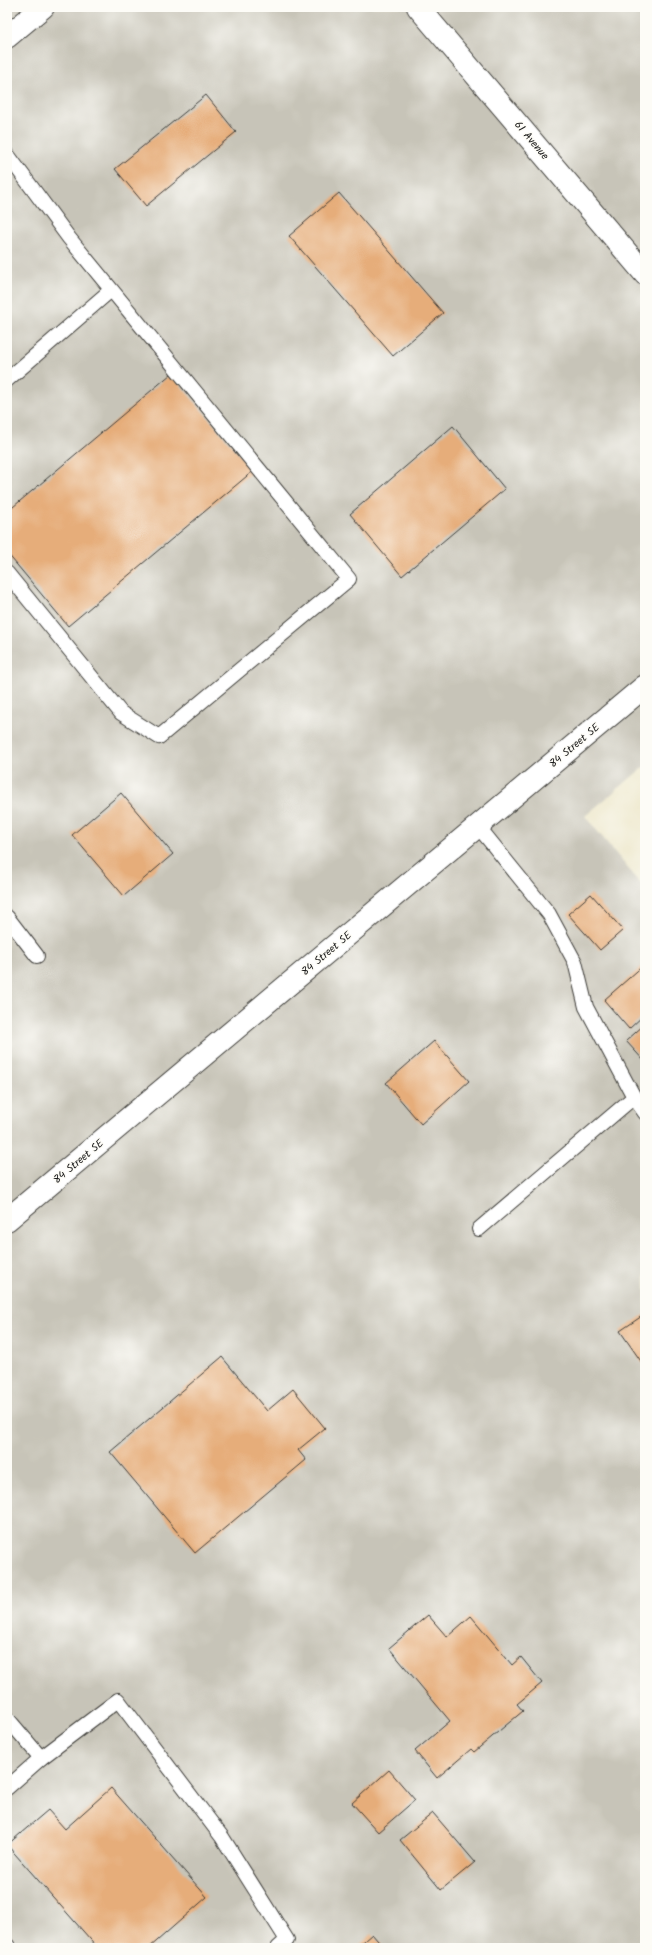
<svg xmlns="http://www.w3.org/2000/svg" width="652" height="1955" font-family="Kalam,sans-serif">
<rect width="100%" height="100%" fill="#fdfcf7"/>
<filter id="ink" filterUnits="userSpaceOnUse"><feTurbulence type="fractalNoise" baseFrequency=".025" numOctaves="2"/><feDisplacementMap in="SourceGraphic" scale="8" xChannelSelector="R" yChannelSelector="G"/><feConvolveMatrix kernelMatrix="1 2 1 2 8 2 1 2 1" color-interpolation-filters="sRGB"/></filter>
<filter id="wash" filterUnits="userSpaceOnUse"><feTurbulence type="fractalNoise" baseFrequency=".012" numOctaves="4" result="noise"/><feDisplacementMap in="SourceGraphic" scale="16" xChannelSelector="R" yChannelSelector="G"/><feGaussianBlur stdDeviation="0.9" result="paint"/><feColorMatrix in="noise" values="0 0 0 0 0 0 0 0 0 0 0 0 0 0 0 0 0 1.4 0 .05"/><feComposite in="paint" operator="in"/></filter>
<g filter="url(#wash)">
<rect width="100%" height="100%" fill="#ede7ca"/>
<path fill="#c7c4b8" d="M 7,7 L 645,7 L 645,766 L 585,816 L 645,889 L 645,1939 L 635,1948 L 7,1948 Z"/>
<g id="blocks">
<g fill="#e6ad7a">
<path d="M 206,95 L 236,132 L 146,206 L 115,169 Z"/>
<path d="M 339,193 L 443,313 L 393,356 L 289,236 Z"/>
<path d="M 171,374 L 253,471 L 68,626 L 7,553 L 7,512 Z"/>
<path d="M 453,426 L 505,489 L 402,576 L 350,514 Z"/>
<path d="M 121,793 L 173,854 L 124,896 L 72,835 Z"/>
<path d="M 591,894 L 623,930 L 600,950 L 568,914 Z"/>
<path d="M 645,964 L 645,1014 L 629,1029 L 604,1000 Z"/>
<path d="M 645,1024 L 645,1062 L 626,1041 Z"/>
<path d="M 434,1041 L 469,1081 L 421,1124 L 386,1083 Z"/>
<path d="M 645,1314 L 645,1367 L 620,1331 Z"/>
<path d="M 222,1357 L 267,1411 L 293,1389 L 325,1428 L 298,1450 L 306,1460 L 195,1553 L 110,1452 Z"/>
<path d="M 428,1615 L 447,1637 L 471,1616 L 512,1665 L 521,1657 L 542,1683 L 517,1704 L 523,1711 L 474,1752 L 471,1749 L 437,1778 L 415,1751 L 450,1721 L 389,1648 Z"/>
<path d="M 389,1770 L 415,1800 L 378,1832 L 352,1803 Z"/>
<path d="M 111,1788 L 207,1897 L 149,1948 L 98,1948 L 7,1845 L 48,1810 L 65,1829 Z"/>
<path d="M 433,1813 L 475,1862 L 441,1890 L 400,1840 Z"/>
<path d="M 372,1934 L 384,1948 L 356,1948 Z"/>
</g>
</g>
</g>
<g filter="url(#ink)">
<use href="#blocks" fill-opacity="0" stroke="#3b3a36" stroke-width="1"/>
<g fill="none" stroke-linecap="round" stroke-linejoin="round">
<defs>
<g id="service">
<path d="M 7,154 L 69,238 L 349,579 L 159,737 L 121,713 L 7,573"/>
<path d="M 7,380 L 111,290"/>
<path d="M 477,825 L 549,914 L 575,962 L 586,1007 L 634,1097 L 645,1113"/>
<path d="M 7,917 L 37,956"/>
<path d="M 479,1229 L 634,1097"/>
<path d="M 7,1718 L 41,1758"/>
<path d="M 7,1788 L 41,1758 L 118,1700 L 222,1837 L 287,1940 L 278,1948"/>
<path d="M 7,1945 L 9,1948"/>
</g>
<path id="minor" d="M 7,37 L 43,7"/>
<g id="tertiary">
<path d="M 418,7 L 645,274"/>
<path d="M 7,1220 L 645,686"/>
</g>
</defs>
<use href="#service" stroke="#3b3a36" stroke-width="16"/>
<use href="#minor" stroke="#3b3a36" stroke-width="24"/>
<use href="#tertiary" stroke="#3b3a36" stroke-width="24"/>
<use href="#service" stroke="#fff" stroke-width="14"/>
<use href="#minor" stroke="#fff" stroke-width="22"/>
<use href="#tertiary" stroke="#fff" stroke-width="22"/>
</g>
</g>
<g text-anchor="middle" stroke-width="3" stroke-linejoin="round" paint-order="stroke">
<g font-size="11" fill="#1c1c1c" stroke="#fdfcf7">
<text transform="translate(532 140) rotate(50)" y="4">61 Avenue</text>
<text transform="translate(574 745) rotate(-40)" y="4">84 Street SE</text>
<text transform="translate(326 953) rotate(-40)" y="4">84 Street SE</text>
<text transform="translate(78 1161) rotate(-40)" y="4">84 Street SE</text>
</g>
</g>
<rect width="652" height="1955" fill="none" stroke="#fdfcf7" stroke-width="24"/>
</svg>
